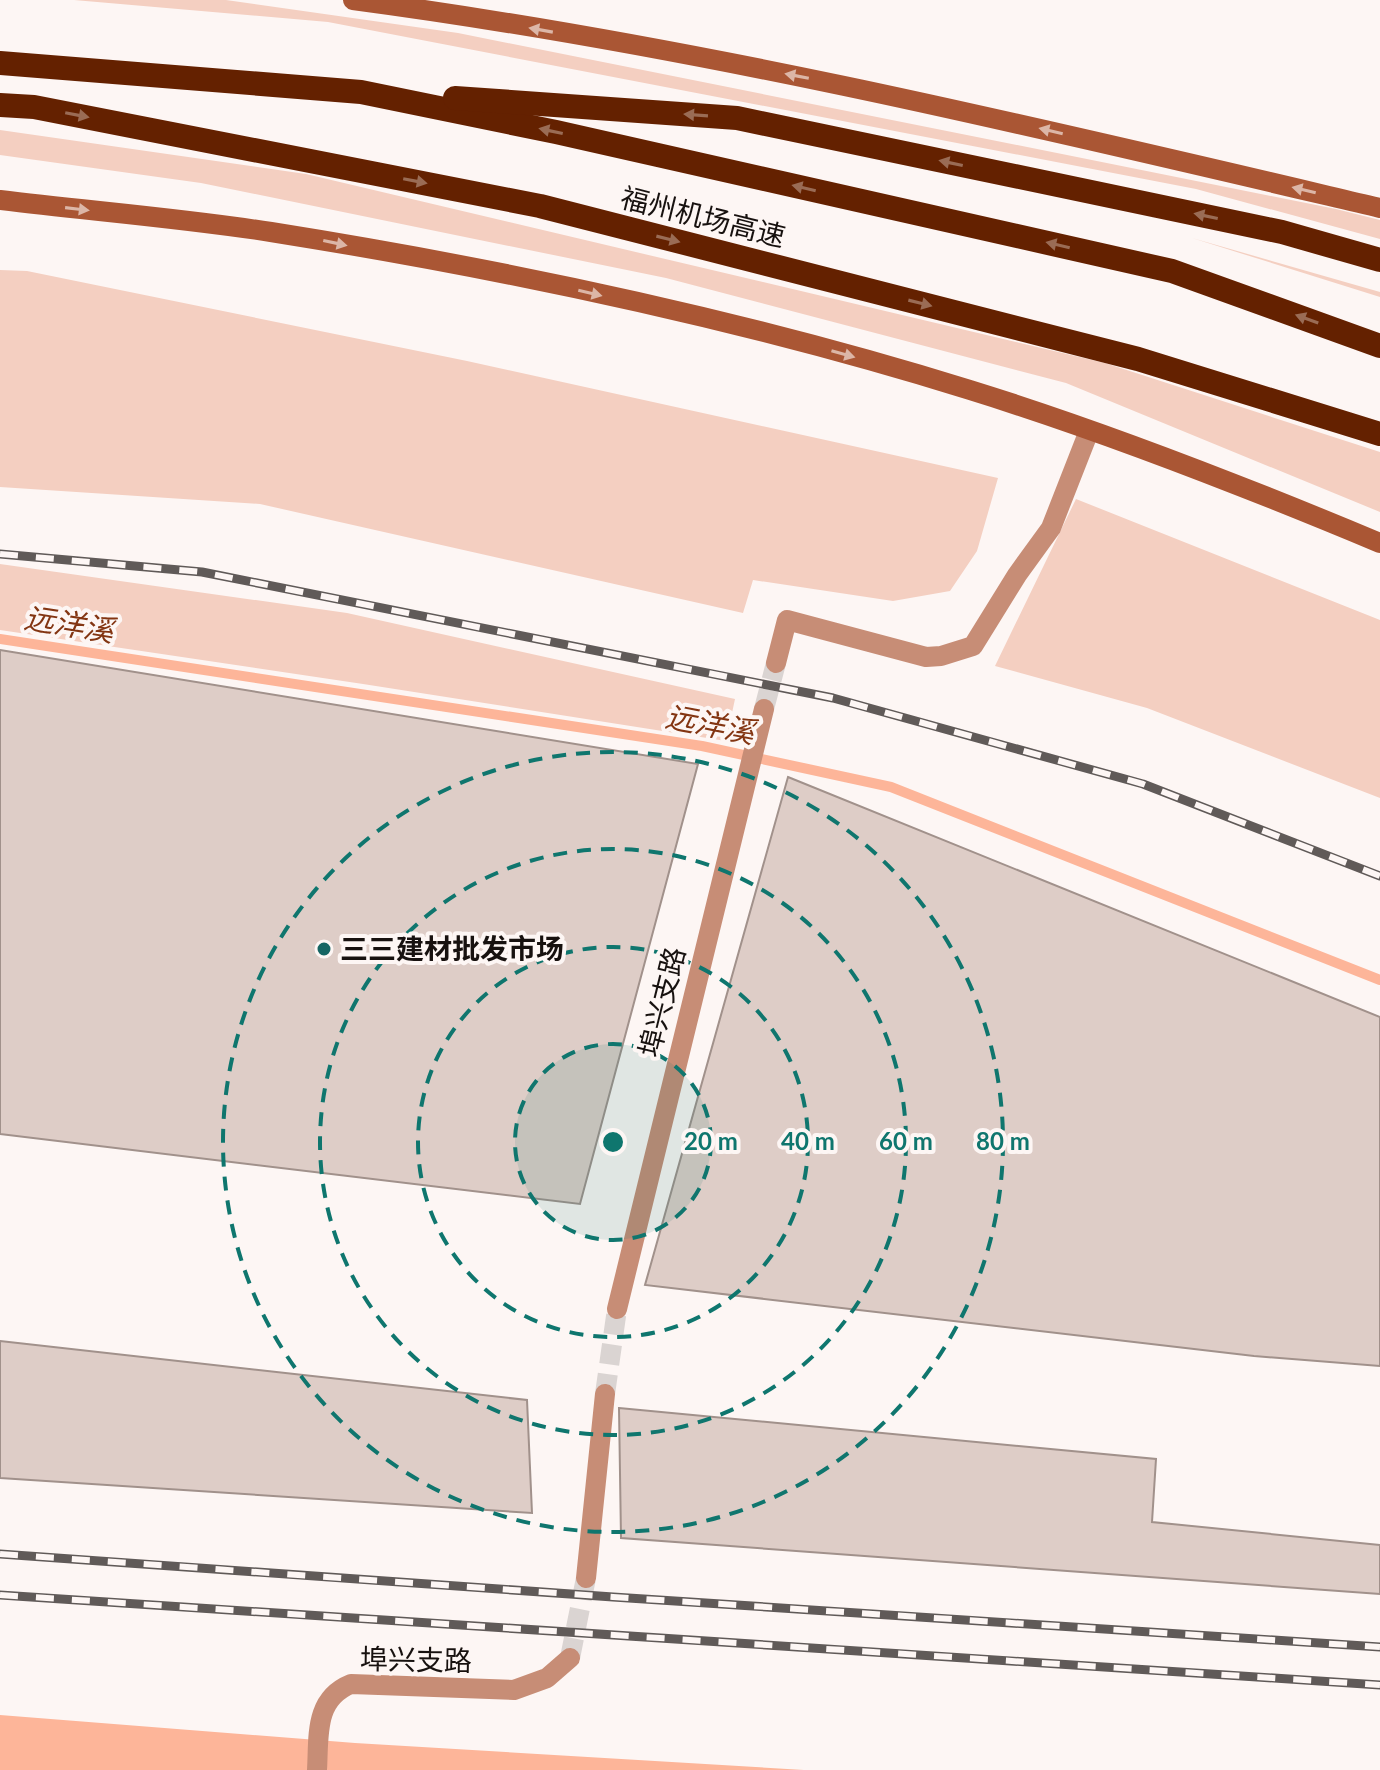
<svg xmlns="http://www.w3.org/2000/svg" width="1380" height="1770" font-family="Lato,'Noto Sans SC',sans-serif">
<rect width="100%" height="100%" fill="#fdf6f4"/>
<g fill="#f4cfc1">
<path d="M 74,0 L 226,0 L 458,33 L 1336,209 L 1380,220 L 1380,239 L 1196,189 L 328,22 Z"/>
<path d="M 0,130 L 306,174 L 1105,363 L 1380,452 L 1380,512 L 1066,383 L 666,278 L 201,183 L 0,155 Z"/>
<path d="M 1192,238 L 1380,292 L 1380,297 Z"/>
<path d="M 0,270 L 27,271 L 467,361 L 998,478 L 977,551 L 950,591 L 893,601 L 753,580 L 743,613 L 260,504 L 0,487 Z"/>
<path d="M 1076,499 L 1380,620 L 1380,798 L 1147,708 L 995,666 Z"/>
<path d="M 0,564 L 347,613 L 735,699 L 726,741 L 363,684 L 0,630 Z"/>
</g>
<path fill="#fdb599" d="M 0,1715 L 355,1743 L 804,1770 L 0,1770 Z"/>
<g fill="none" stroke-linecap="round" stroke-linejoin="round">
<path stroke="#fdb599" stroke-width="10" d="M 0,639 L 702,746 L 891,787 L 1380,980"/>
</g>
<g fill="#decdc7" stroke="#a1918b" stroke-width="2">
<path d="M 0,650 L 698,764 L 580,1204 L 0,1134 Z"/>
<path d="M 788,777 L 1380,1017 L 1380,1366 L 1254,1356 L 645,1285 Z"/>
<path d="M 0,1341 L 527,1400 L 532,1513 L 0,1478 Z"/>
<path d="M 619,1408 L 1156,1459 L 1152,1522 L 1380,1545 L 1380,1594 L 621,1538 Z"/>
</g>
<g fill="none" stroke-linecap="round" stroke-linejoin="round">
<g stroke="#dad4d2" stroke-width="20" stroke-dasharray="20 10" stroke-linecap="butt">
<path d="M 764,709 L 776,663"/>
<path d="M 605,1394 L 617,1309"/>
<path d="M 570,1658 L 586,1578"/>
</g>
<g stroke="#c78d76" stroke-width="20">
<path d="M 776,663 L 787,620 L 926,657 L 941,656 L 973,646 L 1017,575 L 1051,528 L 1089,431"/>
<path d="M 617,1309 L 764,709"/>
<path d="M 586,1578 L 605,1394"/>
<path d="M 317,1770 C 319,1736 314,1699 351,1684 L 514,1690 L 547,1678 L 570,1658"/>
</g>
<g stroke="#aa5634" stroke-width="20">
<path d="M 353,0 C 700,46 1040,128 1380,208"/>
<path d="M 0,200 C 90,211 181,218 271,232 C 503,269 745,320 970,390 C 1109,433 1246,487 1380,543"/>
</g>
<g stroke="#642100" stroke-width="24">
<path d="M 0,63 L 361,92 L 556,132 L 1172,271 L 1380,346"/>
<path d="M 455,98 L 737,118 L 1282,232 L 1380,260"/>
<path d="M 0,105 L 34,107 L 540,206 L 1138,359 L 1380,434"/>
</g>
<defs>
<g id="rail">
<path d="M 0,554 L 202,572 L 833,698 L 1143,784 L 1380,876"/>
<path d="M 0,1554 L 613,1597 L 1380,1647"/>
<path d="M 0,1595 L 1380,1685"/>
</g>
</defs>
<use href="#rail" stroke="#605a58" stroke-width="9"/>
<use href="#rail" stroke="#fdf6f4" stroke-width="6" stroke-dasharray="18" stroke-linecap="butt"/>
</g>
<defs><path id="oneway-solid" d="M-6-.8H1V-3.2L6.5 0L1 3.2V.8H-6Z" transform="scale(2)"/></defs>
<g fill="#dcb6a7">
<use href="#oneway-solid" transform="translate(541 30) rotate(-170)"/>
<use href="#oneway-solid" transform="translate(797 76) rotate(-169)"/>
<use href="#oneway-solid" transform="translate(1051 131) rotate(-167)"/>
<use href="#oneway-solid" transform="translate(1304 190) rotate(-167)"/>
<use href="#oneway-solid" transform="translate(77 209) rotate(7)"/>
<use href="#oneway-solid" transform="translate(335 243) rotate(12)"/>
<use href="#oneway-solid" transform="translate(590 293) rotate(13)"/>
<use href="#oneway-solid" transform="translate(843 354) rotate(16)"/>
</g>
<g fill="#9a6c55">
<use href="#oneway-solid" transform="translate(77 115) rotate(11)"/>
<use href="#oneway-solid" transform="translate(696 115) rotate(-176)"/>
<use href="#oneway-solid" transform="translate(551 131) rotate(-168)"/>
<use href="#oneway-solid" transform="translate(951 163) rotate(-168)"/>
<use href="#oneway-solid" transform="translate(415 181) rotate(11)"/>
<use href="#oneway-solid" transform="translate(804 188) rotate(-167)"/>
<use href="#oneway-solid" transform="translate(1206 216) rotate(-168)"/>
<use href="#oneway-solid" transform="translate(668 239) rotate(14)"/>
<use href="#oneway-solid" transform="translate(1058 245) rotate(-167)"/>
<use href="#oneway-solid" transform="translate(920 303) rotate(14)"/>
<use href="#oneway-solid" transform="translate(1307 319) rotate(-160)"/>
</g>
<circle cx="613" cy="1142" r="98" fill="#0f766e" fill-opacity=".12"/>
<g fill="none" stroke="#0f766e" stroke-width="4" stroke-dasharray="14 10">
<circle cx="613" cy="1142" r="98"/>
<circle cx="613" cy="1142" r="195"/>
<circle cx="613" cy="1142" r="293"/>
<circle cx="613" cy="1142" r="390"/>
</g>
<circle fill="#166563" stroke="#fdf6f4" stroke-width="3" cx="324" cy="949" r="8"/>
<g text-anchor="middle" stroke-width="8" stroke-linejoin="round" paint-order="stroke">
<g font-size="28" fill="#17110f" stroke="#fdf6f4">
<text transform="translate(703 217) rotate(14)" y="10">福州机场高速</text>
<text transform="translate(662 1002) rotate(-76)" y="10">埠兴支路</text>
<text transform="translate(416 1660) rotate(1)" y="10">埠兴支路</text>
</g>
<g font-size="28" font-weight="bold" fill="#17110f" stroke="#fdf6f4" text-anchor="start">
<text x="340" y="959">三三建材批发市场</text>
</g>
<g font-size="30" font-style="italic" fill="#833512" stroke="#fdf6f4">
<text transform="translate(69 625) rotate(9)" y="10">远洋溪</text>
<text transform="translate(710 725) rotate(11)" y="10">远洋溪</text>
</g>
</g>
<circle cx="613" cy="1142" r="12" fill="#0f766e" stroke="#fdf6f4" stroke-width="4"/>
<g font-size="24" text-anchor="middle" font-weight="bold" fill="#0f766e" stroke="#fdf6f4" stroke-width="8" stroke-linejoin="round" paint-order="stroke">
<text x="711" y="1150">20 m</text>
<text x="808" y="1150">40 m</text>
<text x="906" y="1150">60 m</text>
<text x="1003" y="1150">80 m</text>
</g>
</svg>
